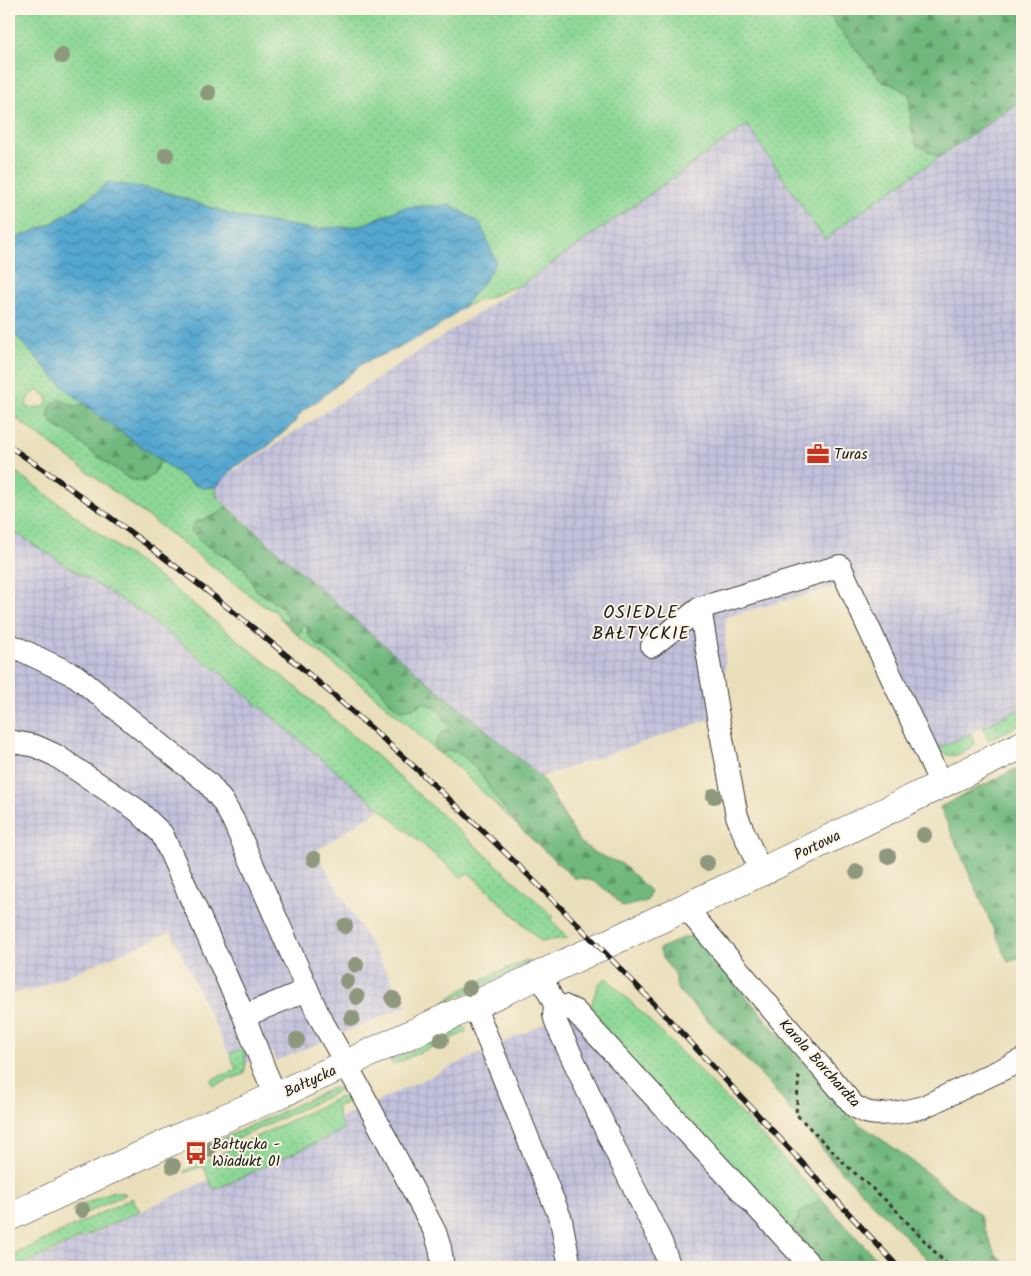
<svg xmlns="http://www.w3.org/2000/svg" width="1031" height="1276" font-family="Kalam,sans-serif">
<defs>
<pattern id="industrial-grid" width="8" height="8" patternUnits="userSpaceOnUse" patternTransform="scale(1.25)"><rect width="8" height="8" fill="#c2c1dc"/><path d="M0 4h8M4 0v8" fill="none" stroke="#a6a5bc"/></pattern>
<pattern id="grass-dots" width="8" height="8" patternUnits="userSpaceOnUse" patternTransform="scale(1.25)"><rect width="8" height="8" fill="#8bd794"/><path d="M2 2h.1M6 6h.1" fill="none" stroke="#77b87f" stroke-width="1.8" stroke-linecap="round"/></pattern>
<pattern id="forest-firs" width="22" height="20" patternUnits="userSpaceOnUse" patternTransform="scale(1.25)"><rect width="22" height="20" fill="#70b87e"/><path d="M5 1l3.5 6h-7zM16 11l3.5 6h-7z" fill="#5b9566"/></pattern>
<pattern id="water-waves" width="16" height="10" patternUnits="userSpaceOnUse" patternTransform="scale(1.25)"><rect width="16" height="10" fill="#55a7d0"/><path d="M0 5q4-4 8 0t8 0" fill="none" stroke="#4687a8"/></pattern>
</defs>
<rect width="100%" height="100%" fill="#fcf5e5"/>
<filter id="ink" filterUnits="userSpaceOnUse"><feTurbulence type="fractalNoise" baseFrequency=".02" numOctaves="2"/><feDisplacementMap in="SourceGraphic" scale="10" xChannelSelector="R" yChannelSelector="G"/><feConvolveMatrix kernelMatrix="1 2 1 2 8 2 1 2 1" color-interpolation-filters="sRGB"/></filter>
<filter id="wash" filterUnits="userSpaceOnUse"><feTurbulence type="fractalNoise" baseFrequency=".0096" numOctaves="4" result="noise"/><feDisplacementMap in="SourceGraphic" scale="20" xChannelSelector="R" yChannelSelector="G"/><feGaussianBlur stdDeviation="1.12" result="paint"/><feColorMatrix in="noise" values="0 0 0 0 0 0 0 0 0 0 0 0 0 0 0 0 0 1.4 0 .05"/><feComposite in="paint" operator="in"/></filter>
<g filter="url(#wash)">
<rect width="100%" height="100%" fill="#eadfbb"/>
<g fill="url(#industrial-grid)">
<path d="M 1022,100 L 1022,708 L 918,758 L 842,585 L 725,617 L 725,705 L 710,719 L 541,777 L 378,640 L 217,497 L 216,487 L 225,477 L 523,284 L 747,125 L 825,240 L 853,217 Z"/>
<path d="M 9,529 L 142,613 L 219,673 L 381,808 L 315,851 L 407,1006 L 276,1061 L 272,1052 L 235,1067 L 171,932 L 28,992 L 26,989 L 9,996 Z"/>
<path d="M 578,1008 L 801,1267 L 21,1267 Z"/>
</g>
<g fill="url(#grass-dots)" stroke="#547a58" fill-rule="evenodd">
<path d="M 9,9 L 824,9 L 857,51 L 883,82 L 894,85 L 910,95 L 911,127 L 916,144 L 939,157 L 853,217 L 825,240 L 747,125 L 523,284 L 463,307 L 484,281 L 496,262 L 405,207 L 359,226 L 312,229 L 238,217 L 162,191 L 108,182 L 96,193 L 53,223 L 9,241 Z"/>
<path d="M 9,328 L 60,384 L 85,404 L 74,406 L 53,424 L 72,436 L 84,446 L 129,479 L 145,481 L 154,473 L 161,461 L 193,484 L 203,488 L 216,487 L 217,497 L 226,506 L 218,514 L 196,522 L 203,543 L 245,569 L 256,590 L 279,605 L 291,620 L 283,621 L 275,611 L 262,605 L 167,531 L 9,413 ZM 38,390 L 48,398 L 47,403 L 44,407 L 26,408 L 27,403 L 27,398 Z"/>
<path d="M 9,467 L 172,587 L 297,688 L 372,752 L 554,917 L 550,919 L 568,938 L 541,941 L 472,876 L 468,873 L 461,877 L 219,672 L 142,613 L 9,529 Z"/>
<path d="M 306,624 L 316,643 L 338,658 L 354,672 L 363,676 L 382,690 L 388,701 L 412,708 L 424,703 L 437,708 L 451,727 L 441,734 L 435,744 L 436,750 L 441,753 L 452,750 L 463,756 L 479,771 L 495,796 L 521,829 L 453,763 L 435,750 L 415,732 L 374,695 L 296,634 L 301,632 L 302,625 Z"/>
<path d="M 1022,708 L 1022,724 L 988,740 L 983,727 Z"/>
<path d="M 971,733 L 975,744 C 963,752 950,763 939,748 Z"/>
<path d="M 527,960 L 530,963 L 442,1004 C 464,984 500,972 527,960 Z"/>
<path d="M 606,978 C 680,1049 751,1124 821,1199 L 801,1212 L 792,1230 L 588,1021 L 593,999 L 599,984 Z"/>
<path d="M 462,1027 L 464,1027 L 466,1029 L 466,1031 L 464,1033 L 394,1064 L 391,1063 L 390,1060 Z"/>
<path d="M 243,1048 L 246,1063 L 244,1074 L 213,1086 L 211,1080 L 236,1069 L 230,1053 Z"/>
<path d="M 333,1088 L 343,1089 L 208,1153 L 205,1147 Z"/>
<path d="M 340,1097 L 347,1098 L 350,1101 L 336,1107 L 343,1130 L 214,1190 L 203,1166 L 185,1173 L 184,1171 Z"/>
<path d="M 110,1192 L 118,1192 L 126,1194 L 76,1218 L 72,1210 Z"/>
<path d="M 132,1198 L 140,1211 L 18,1267 L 9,1267 L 9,1257 Z"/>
</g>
<g fill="url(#forest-firs)" stroke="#466a4d">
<path d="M 824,9 L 1022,9 L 1022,100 L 939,157 L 916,144 L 911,127 L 910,95 L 894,85 L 883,82 L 857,51 Z"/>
<path d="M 60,399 L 74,406 L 85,404 L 161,461 L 154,473 L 145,481 L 129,479 L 84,446 L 72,436 L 53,424 L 48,415 L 52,405 Z"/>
<path d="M 226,506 L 378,640 L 541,777 L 579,841 L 595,853 L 622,864 L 650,891 L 647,901 L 623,907 C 607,892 598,877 574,878 L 521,829 L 495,796 L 479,771 L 463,756 L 452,750 L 441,753 L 436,750 L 435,744 L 441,734 L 451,727 L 437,708 L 424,703 L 412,708 L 400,710 L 388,701 L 382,690 L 363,676 L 354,672 L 338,658 L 316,643 L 308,634 L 306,624 L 302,625 L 301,632 L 296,634 L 283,621 L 290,619 L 279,605 L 256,590 L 245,569 L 203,543 L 191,530 L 196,522 L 218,514 Z"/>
<path d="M 1022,766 L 1022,956 L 1008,962 L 940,807 Z"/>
<path d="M 690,936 L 701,942 L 788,1046 L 858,1123 L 904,1155 L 979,1214 L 994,1252 L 1009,1267 L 935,1267 L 836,1166 L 769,1083 L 677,989 L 674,972 L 665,962 L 659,949 L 682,938 Z"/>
<path d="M 821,1199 L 884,1267 L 826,1267 L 792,1230 L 801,1212 Z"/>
</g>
<path fill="url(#water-waves)" stroke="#386276" d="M 108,182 L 162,191 L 238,217 L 312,229 L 359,226 L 405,207 L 451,205 L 480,223 L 496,262 L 484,281 L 463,307 L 451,317 L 433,330 L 396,349 L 363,363 L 320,399 L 303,410 L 294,423 L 267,447 L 236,466 L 216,487 L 203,488 L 193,484 L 106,421 L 60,384 L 9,328 L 9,241 L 53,223 L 96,193 Z"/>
</g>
<g filter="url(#ink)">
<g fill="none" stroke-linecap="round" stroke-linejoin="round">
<defs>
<g id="minor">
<path d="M 700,608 L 719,723 L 737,816 L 741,826 L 761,872"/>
<path d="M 652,646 L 700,608 L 840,566 L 941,784"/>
<path d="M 9,652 L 15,647 L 76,676 L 208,783 L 223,802 L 233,820 L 318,1014 L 361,1091 L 435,1232 L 440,1248 L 443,1267"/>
<path d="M 9,741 L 35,746 L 55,755 L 137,810 L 162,834 L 244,1016 L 265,1071 L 276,1096"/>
<path d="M 685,907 L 855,1107 C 859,1108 863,1111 866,1112 C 882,1117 908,1111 923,1107 L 1022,1060"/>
<path d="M 540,974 L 555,1005 L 554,1015 L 557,1025 L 619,1158 L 661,1242 L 670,1267"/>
<path d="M 474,1005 L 561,1220 L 570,1267"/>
<path d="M 555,1005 L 564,1006 L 575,1011 L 812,1267"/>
<path d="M 244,1016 L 307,990"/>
</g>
<path id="major" d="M 9,1217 L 187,1134 L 276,1096 L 611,942 L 761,872 L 1022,745"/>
</defs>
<use href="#minor" stroke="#3b3934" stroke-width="24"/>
<use href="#major" stroke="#3b3934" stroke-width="29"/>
<path stroke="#3b3934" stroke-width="3" stroke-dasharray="4 4" stroke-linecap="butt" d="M 799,1076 L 796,1114 L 847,1166 L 892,1206 L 949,1267"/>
<use href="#minor" stroke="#fff" stroke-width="22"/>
<use href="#major" stroke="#fff" stroke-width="28"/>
<defs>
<path id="rail" d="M 9,446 C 170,555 322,679 464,813 C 616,957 756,1113 898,1267"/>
</defs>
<use href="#rail" stroke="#1c1c1c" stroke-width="5.5"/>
<use href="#rail" stroke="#fcf5e5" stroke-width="4" stroke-dasharray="11" stroke-linecap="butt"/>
</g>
<g fill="#8e987b">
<circle cx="62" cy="56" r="8"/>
<circle cx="208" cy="93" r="8"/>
<circle cx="166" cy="155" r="8"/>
<circle cx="714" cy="796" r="8"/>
<circle cx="924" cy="835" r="8"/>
<circle cx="888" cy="856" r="8"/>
<circle cx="314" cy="859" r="8"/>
<circle cx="707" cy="863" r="8"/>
<circle cx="857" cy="872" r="8"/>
<circle cx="345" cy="926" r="8"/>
<circle cx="356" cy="965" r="8"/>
<circle cx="347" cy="981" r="8"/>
<circle cx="469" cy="988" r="8"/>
<circle cx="357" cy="997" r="8"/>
<circle cx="393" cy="999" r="8"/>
<circle cx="352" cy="1018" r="8"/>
<circle cx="297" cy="1040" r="8"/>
<circle cx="441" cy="1040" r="8"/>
<circle cx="208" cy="1150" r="8"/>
<circle cx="173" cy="1166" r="8"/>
<circle cx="82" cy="1210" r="8"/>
</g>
</g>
<defs>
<symbol id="office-bare" viewBox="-9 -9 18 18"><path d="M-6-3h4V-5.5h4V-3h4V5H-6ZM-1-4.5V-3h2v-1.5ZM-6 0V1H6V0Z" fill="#c8321e" stroke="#fcf5e5" stroke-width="2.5" paint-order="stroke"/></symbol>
<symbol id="bus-bare" viewBox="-9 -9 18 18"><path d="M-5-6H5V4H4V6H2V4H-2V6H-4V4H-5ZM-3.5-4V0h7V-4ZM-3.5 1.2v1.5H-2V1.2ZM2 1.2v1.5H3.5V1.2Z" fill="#c8321e" stroke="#fcf5e5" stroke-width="2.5" paint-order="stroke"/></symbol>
</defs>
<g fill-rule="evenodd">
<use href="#office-bare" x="802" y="438" width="32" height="32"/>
<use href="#bus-bare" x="180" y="1137" width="32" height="32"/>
</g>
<g text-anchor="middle" stroke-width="4" stroke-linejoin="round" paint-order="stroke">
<g font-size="15" fill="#1c1c1c" stroke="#fcf5e5" text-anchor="start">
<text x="834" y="459">Turas</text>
<text x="212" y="1149">Bałtycka -<tspan x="212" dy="17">Wiadukt 01</tspan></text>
</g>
<g font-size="15" fill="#1c1c1c" stroke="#fcf5e5">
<text transform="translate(817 845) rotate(-26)" y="5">Portowa</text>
<text transform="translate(820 1063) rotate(48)" y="5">Karola Borchardta</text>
<text transform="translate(310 1081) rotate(-25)" y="5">Bałtycka</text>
</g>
<g font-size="18" letter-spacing="1" fill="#1c1c1c" stroke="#fcf5e5">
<text x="641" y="618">OSIEDLE<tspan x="641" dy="21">BAŁTYCKIE</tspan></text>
</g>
</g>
<rect width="1031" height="1276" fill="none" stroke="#fcf5e5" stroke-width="30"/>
</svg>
